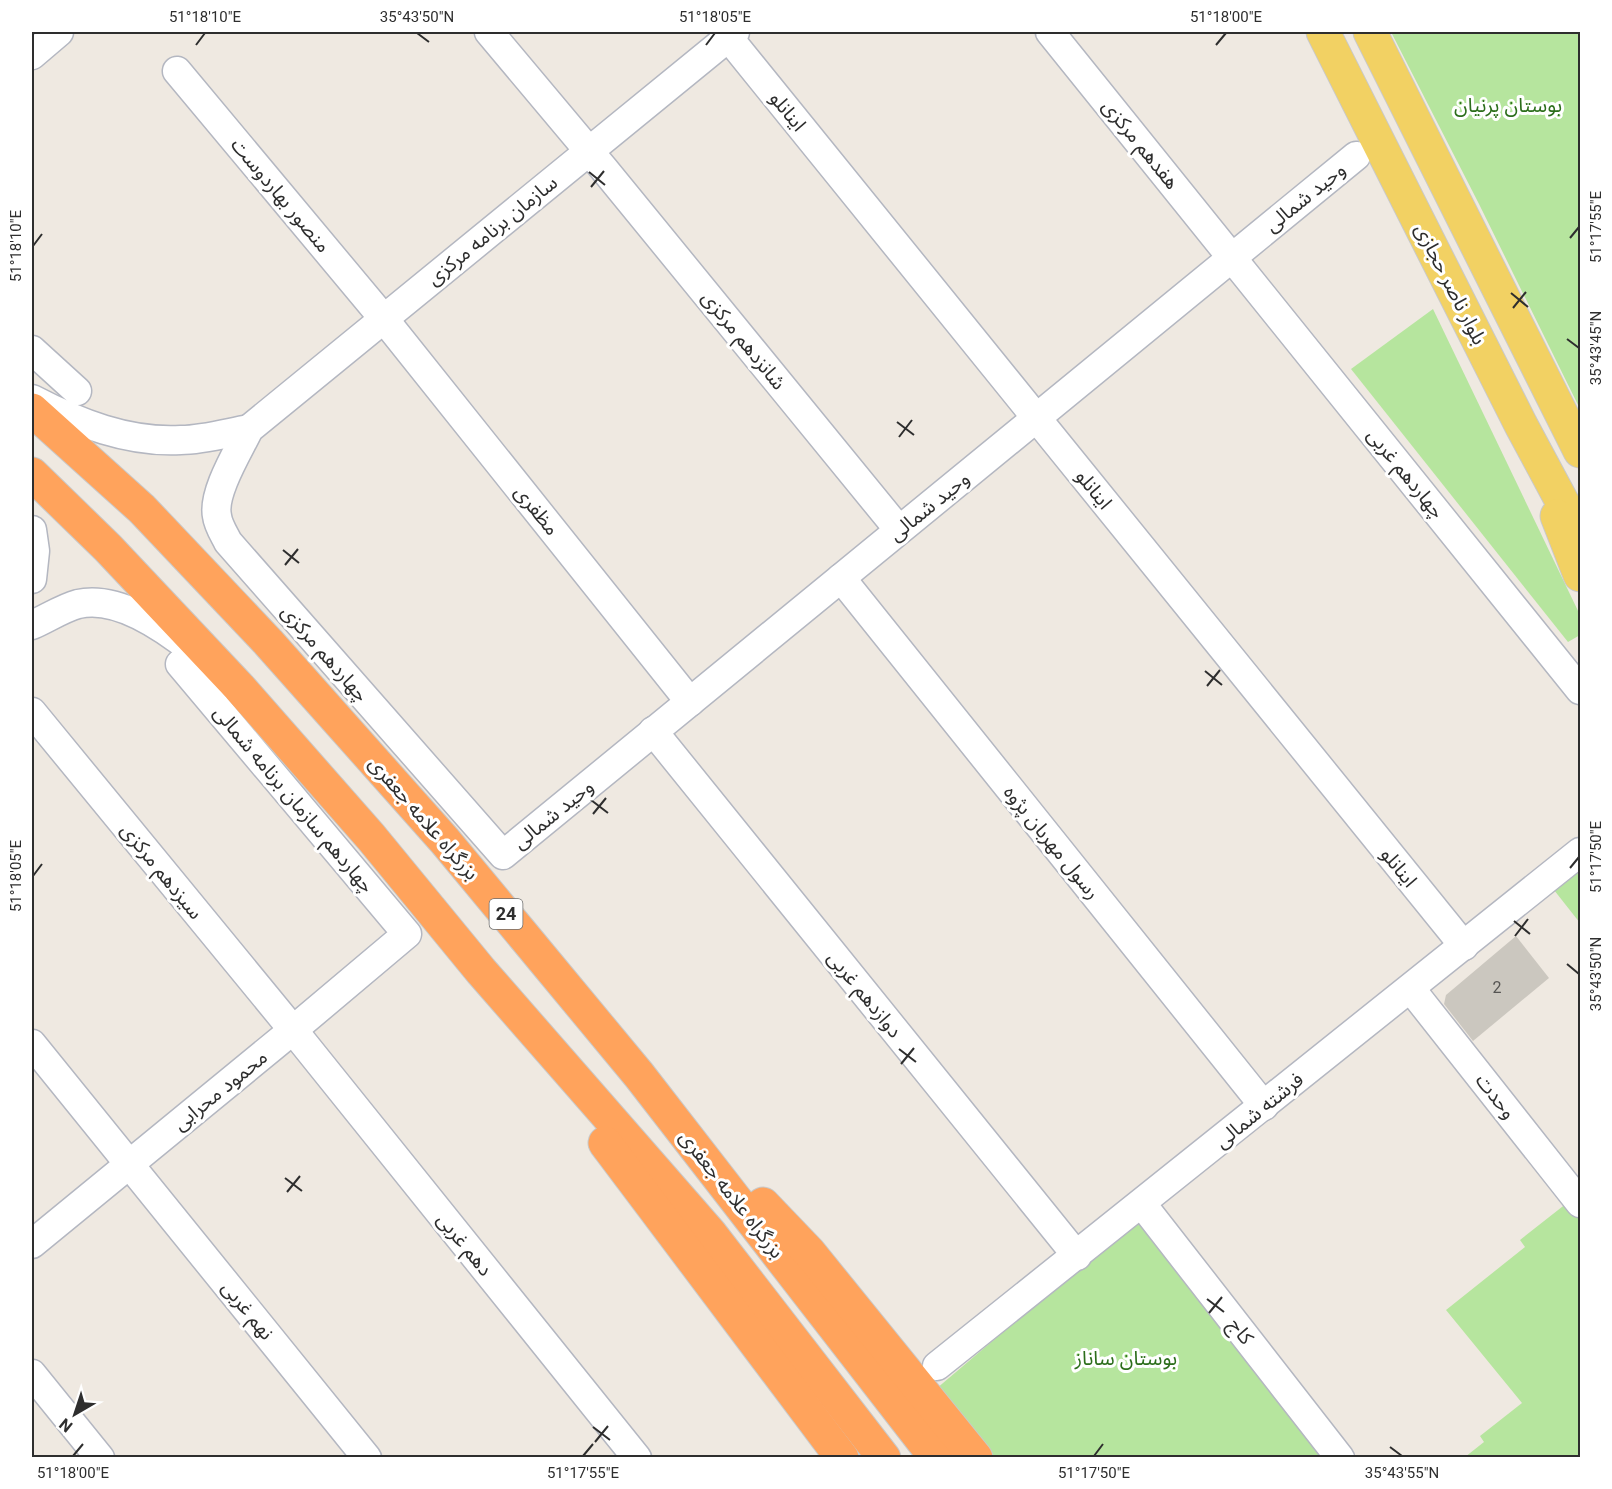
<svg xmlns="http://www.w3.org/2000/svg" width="1612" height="1489" font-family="Roboto,'Noto Sans Arabic',sans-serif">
<rect width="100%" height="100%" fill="#efe9e1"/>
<g fill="#b6e59e">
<path d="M 1391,32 L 1580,32 L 1580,409 L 1479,204 Z"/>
<path d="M 1433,309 L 1580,615 L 1580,635 L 1568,642 L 1351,369 Z"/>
<path d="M 1580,870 L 1580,923 L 1554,890 Z"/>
<path d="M 1567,1203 L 1580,1220 L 1580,1457 L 1465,1457 L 1484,1442 L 1480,1436 L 1522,1403 L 1446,1310 L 1525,1247 L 1520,1240 Z"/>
<path d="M 1142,1214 L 1327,1457 L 988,1457 L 936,1389 Z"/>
</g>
<path fill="#cbc7bf" d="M 1516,936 L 1549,978 L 1473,1041 L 1444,1004 L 1446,995 Z"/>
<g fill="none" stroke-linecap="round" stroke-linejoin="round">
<defs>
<g id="minor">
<path d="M 489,32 L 604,169 L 899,530"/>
<path d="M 724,32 L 1464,946"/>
<path d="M 735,32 L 249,429 C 239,450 212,493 217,516 C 218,525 224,534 228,542 L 503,855 L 1356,156"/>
<path d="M 1050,32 L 1580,690"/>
<path d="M 32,55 L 59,32"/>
<path d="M 177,71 L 384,319 L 690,702"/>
<path d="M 32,350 L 77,391"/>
<path d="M 32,399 C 78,423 128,443 181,440 C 203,440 227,433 249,429"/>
<path d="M 32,530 L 35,551 L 32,579"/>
<path d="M 841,578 L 1264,1106"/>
<path d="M 32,625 C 46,619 63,608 78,604 C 117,595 163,627 192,650"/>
<path d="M 32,712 L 293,1030 L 637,1458"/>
<path d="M 653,731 L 1077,1256"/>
<path d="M 1411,989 L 1580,1203"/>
<path d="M 32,1044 L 367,1458"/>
<path d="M 1142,1204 L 1340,1458"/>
<path d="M 32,1244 L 293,1030 L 407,934 L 180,664"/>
<path d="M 937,1366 L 1580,852"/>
<path d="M 32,1374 L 100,1458"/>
</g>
<g id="major">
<path d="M 1323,32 L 1521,425 L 1580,535"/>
<path d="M 1370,32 L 1580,451"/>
<path d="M 1557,516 L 1580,575"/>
</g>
<g id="highway">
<path d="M 32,410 L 142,509 L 268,642 L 445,841 L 639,1075 L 936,1458"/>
<path d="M 32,474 L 108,548 L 239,687 L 371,837 L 481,971 L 710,1233 L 884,1458"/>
<path d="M 605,1143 L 842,1458"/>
<path d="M 763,1204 L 809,1252 L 976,1458"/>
</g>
</defs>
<use href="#minor" stroke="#b4b7c1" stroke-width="31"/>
<use href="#major" stroke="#c9c9c9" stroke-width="35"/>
<use href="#highway" stroke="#c9c9c9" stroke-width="35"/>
<use href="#minor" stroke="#fff" stroke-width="28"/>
<use href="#major" stroke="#f2d163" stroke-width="33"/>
<use href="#highway" stroke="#ffa35c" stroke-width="33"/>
</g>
<path fill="none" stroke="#2e2e2e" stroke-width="2" d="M 417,33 L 429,42M 196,45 L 205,33M 706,45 L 715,33M 1216,45 L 1226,33M 589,172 L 605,185M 591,187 L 604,171M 1570,238 L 1579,227M 33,246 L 42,234M 1511,293 L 1528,307M 1513,308 L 1526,292M 1567,339 L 1579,348M 897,422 L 914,435M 899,437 L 912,420M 283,550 L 299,563M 285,565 L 298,549M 1205,671 L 1222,685M 1207,686 L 1220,670M 591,800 L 608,813M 593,814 L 606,798M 1570,868 L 1579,857M 33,876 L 42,864M 1514,921 L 1530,934M 1515,936 L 1528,919M 1567,964 L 1579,974M 899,1049 L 916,1062M 901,1064 L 914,1048M 285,1178 L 302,1191M 287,1192 L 300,1176M 1207,1299 L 1224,1312M 1209,1313 L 1222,1297M 593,1427 L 610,1440M 595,1442 L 608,1426M 1390,1447 L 1402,1456M 73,1456 L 83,1444M 583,1456 L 593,1444M 1094,1456 L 1103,1444"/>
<g text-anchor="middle" stroke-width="6" stroke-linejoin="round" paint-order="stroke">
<g font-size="16" fill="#555452">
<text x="1497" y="993">2</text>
</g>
<rect fill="#fff" stroke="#6d6d6d" stroke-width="1.5" x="489.5" y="899" width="33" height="30" rx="4.5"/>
<g font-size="18" font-weight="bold" fill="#2e2e2e">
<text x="506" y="920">24</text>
</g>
<g font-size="20" fill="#2c6e1b" stroke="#fff">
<text x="1508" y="112">بوستان پرنیان</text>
<text x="1126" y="1365">بوستان ساناز</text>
</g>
<g font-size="20" fill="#2e2e2e" stroke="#fff">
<text transform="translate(788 111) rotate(51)" y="7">اینانلو</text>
<text transform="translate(1141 144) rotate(51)" y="7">هفدهم مرکزی</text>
<text transform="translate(281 195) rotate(50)" y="7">منصور بهاردوست</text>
<text transform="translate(1305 197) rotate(-39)" y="7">وحید شمالی</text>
<text transform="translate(492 230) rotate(-39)" y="7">سازمان برنامه مرکزی</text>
<text transform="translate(1451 284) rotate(63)" y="7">بلوار ناصر حجازی</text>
<text transform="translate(744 340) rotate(51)" y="7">شانزدهم مرکزی</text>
<text transform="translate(1406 473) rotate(51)" y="7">چهاردهم غربی</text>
<text transform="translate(1094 489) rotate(51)" y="7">اینانلو</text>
<text transform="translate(929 506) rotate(-39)" y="7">وحید شمالی</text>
<text transform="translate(537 510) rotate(51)" y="7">مظفری</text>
<text transform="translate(325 653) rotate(49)" y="7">چهاردهم مرکزی</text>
<text transform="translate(294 799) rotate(50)" y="7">چهاردهم سازمان برنامه شمالی</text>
<text transform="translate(553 814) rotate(-39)" y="7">وحید شمالی</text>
<text transform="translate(424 818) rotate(49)" y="7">بزرگراه علامه جعفری</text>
<text transform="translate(1052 842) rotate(51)" y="7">رسول مهربان پژوه</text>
<text transform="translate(1399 867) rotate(51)" y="7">اینانلو</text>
<text transform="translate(162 871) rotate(51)" y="7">سیزدهم مرکزی</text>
<text transform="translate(865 994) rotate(51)" y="7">دوازدهم غربی</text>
<text transform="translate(220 1090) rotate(-39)" y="7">محمود محرابی</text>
<text transform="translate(1496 1096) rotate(52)" y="7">وحدت</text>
<text transform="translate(1259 1110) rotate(-39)" y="7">فرشته شمالی</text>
<text transform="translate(732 1194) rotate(52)" y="7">بزرگراه علامه جعفری</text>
<text transform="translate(465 1244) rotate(51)" y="7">دهم غربی</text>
<text transform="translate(248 1310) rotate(51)" y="7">نهم غربی</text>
<text transform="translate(1241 1331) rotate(52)" y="7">کاج</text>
</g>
</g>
<rect width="1612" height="1489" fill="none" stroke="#ffffff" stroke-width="66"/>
<g transform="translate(75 1414) rotate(219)" stroke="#ffffff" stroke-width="4.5" paint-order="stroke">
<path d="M0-4.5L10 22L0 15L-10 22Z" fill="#2e2e2e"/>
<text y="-9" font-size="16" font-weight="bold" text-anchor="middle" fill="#2e2e2e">N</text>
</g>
<rect x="33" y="33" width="1546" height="1423" fill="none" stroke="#2e2e2e" stroke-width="2"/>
<g font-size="15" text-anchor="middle" fill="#2e2e2e">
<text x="205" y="22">51°18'10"E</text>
<text x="417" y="22">35°43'50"N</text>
<text x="715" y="22">51°18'05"E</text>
<text x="1226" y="22">51°18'00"E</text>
<text transform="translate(1596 227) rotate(-90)" y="5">51°17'55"E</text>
<text transform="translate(16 246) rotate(-90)" y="5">51°18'10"E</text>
<text transform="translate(1596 348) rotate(-90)" y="5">35°43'45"N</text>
<text transform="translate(1596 857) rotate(-90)" y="5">51°17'50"E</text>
<text transform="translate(16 876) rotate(-90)" y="5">51°18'05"E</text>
<text transform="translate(1596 974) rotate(-90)" y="5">35°43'50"N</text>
<text x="73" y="1478">51°18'00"E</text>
<text x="583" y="1478">51°17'55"E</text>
<text x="1094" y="1478">51°17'50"E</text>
<text x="1402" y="1478">35°43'55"N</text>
</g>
</svg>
